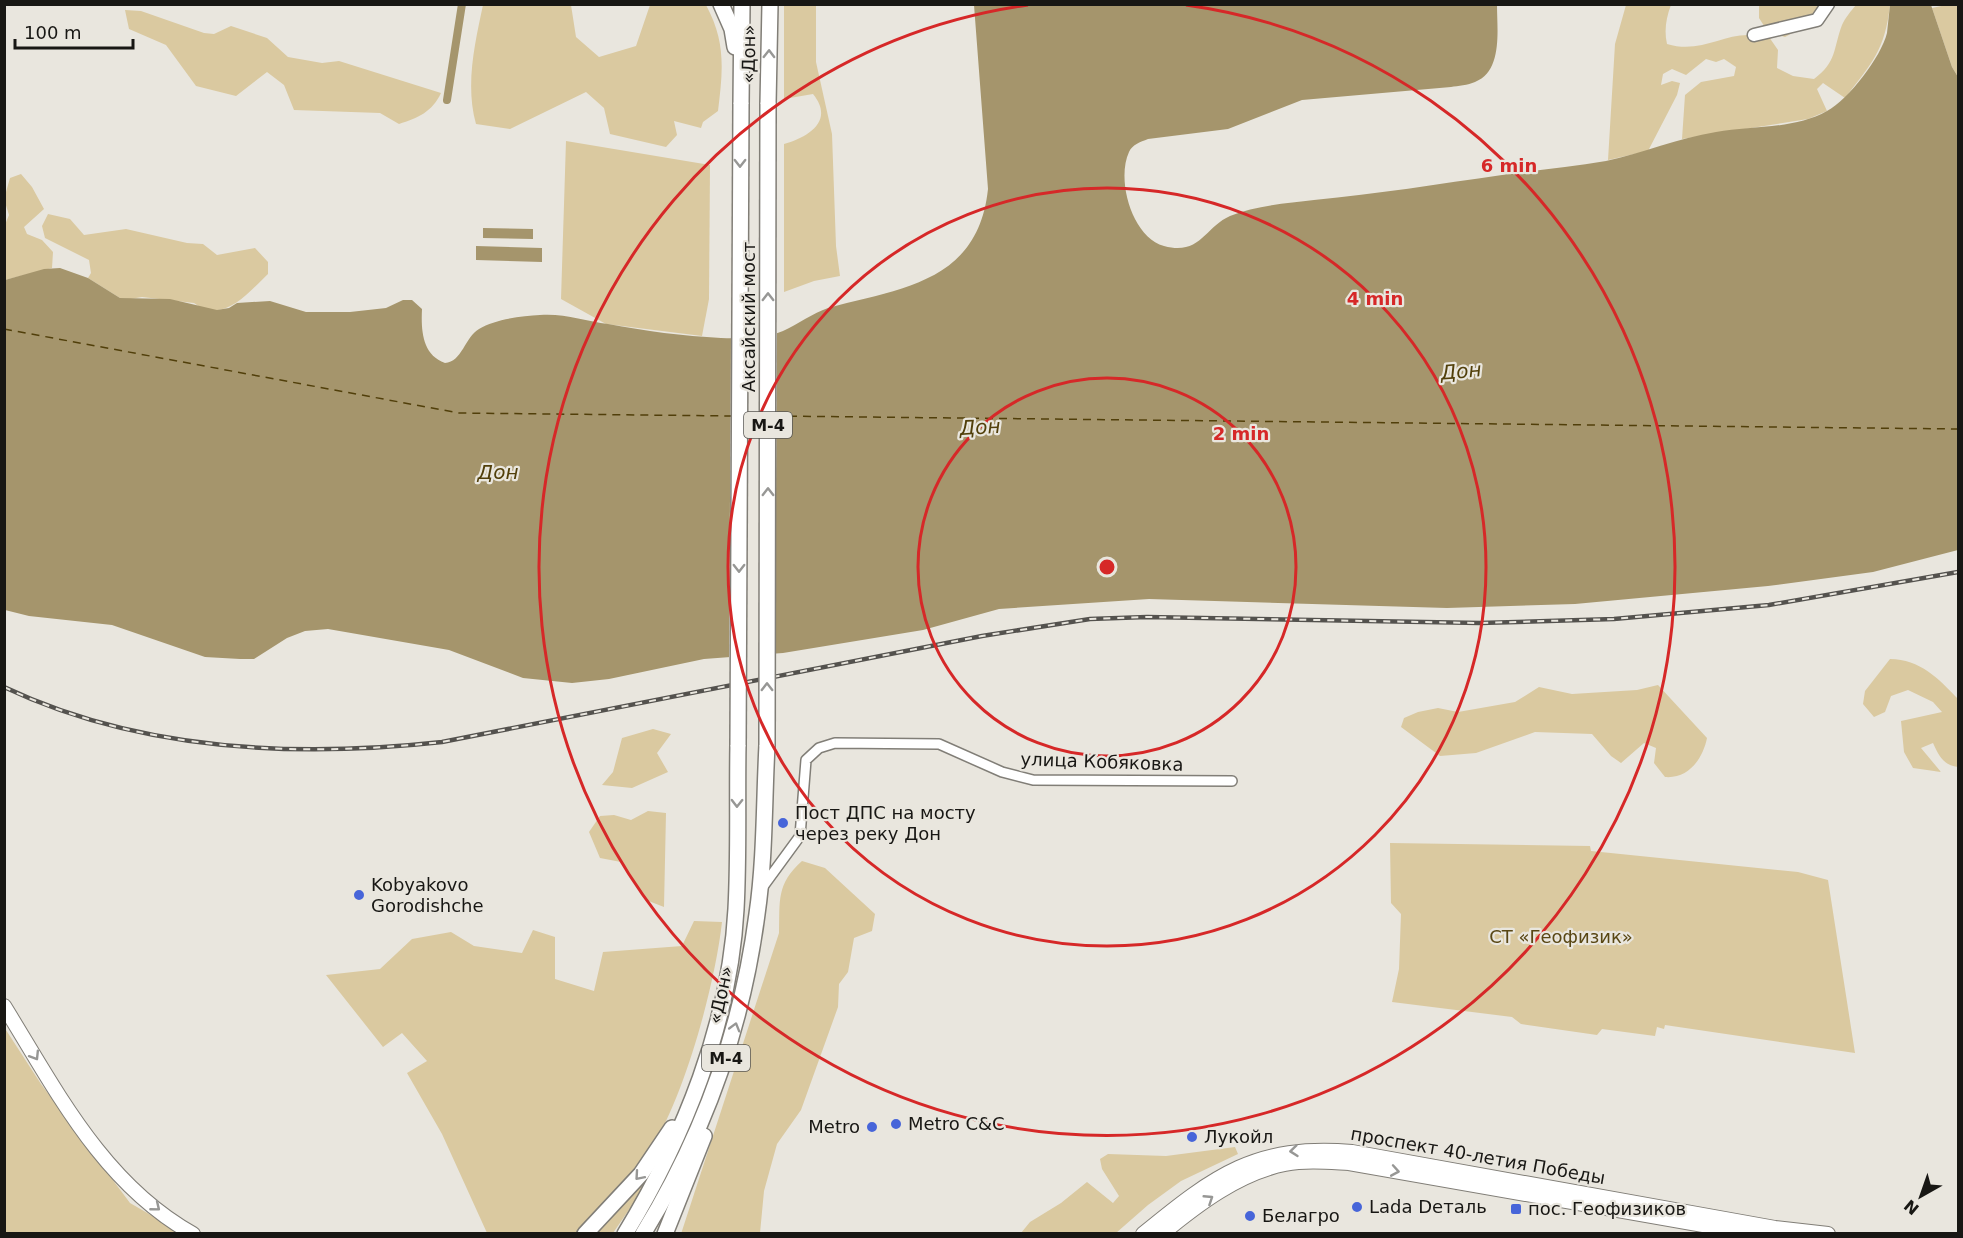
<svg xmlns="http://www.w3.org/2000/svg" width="1963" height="1238" font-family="'DejaVu Sans',sans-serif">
<rect width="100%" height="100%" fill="#e9e6de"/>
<g fill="#dac9a0">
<path d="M 483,5 L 571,5 L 576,37 L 599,57 L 636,46 L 650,5 L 706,5 C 726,42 723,70 718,111 L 703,122 L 701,128 L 674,121 L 677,135 L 666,147 L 610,134 L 604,108 L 586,92 L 510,129 L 476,124 C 465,85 475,43 483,5 Z"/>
<path d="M 784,5 L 816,5 L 816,62 L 832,134 L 836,246 L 840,276 L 814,281 L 784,292 L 784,144 C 808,137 835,121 813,94 L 784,99 Z"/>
<path d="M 1626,5 L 1671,5 C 1666,18 1664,31 1667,44 C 1700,54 1722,34 1750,35 C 1756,35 1762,36 1769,37 L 1778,50 L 1777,68 L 1793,76 L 1814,79 C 1837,62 1833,49 1842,25 C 1845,18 1851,11 1856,5 L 1890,5 C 1885,50 1872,63 1845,98 L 1823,83 L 1817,89 L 1827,111 L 1808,119 L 1682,139 L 1685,95 L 1701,82 L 1734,76 L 1736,67 L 1724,59 L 1716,62 L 1706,59 L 1686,75 L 1672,69 L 1663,74 L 1661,85 L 1672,81 L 1680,83 L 1677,95 L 1648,151 L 1608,160 L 1615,44 Z"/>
<path d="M 1759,5 L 1823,5 L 1817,9 L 1817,20 L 1785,37 L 1768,32 L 1759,18 Z"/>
<path d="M 1946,5 L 1958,5 L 1958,77 L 1952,67 L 1932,8 Z"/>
<path d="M 125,10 L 141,11 L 204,33 L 214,34 L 231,26 L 267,38 L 288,57 L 322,63 L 339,61 L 441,93 C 432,112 418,118 399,124 L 380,113 L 294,110 L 284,85 L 267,72 L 236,96 L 196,86 L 166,45 L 129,29 Z"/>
<path d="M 566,141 L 710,165 L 709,299 L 702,336 L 606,324 L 561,299 Z"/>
<path d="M 21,174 L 32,187 L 44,209 L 24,227 L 27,234 L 42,240 L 53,252 L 52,268 L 5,280 L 4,227 L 9,215 L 4,199 L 10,178 Z"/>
<path d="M 48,214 L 70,219 L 84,235 L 126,229 L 187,243 L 203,244 L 217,255 L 255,248 L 268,262 L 268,274 C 248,293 223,325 194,303 L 142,297 L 130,299 L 120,298 L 88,278 L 91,273 L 89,260 L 45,238 L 42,226 Z"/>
<path d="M 1890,659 C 1920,659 1939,679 1958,699 L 1958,767 C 1943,765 1939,756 1933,743 L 1921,748 L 1941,772 L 1913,768 L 1904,752 L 1901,721 L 1942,712 L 1933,702 L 1908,690 L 1891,696 L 1885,712 L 1874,717 L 1863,704 L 1865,691 Z"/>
<path d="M 1658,685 L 1707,738 C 1703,758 1689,779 1665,777 L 1654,763 L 1656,748 L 1644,743 L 1621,763 L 1611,756 L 1592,734 L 1535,732 L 1476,753 L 1440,756 L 1401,727 L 1404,718 L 1418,712 L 1438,708 L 1458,712 L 1515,702 L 1539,687 L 1572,694 L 1637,690 Z"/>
<path d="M 653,729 L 671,734 L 657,753 L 668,772 L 632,788 L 602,785 L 613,772 L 622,738 Z"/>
<path d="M 648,811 L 666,813 L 664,907 L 646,900 L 621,862 L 600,858 L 589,832 L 600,816 L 614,815 L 631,820 Z"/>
<path d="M 1390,843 L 1590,846 L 1591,851 L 1798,872 L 1828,880 L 1855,1053 L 1665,1025 L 1664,1029 L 1657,1027 L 1655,1036 L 1602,1029 L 1597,1035 L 1521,1024 L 1512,1017 L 1392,1002 L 1399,969 L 1401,914 L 1391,903 Z"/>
<path d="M 802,861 L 825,868 L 875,914 L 872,931 L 854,938 L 848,972 L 839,984 L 838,1007 L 801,1110 L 777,1144 L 764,1191 L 760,1233 L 681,1234 L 779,933 C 780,901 776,884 802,861 Z"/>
<path d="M 694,921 L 722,922 C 715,985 685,1095 651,1149 C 631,1181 605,1207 579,1233 L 487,1233 L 442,1134 L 407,1073 L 427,1061 L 402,1033 L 383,1047 L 326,975 L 380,969 L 412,939 L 451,932 L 474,946 L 522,953 L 533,930 L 555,937 L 555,979 L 594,991 L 603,952 L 682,946 Z"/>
<path d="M 4,1027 L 41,1084 L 130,1203 L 182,1233 L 5,1233 Z"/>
<path d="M 1235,1147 L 1238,1154 L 1181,1181 L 1148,1205 L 1116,1233 L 1021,1233 L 1030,1222 L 1061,1203 L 1087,1182 L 1113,1203 L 1119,1196 L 1102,1169 L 1100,1159 L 1108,1154 L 1166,1156 Z"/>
<path d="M 648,1176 L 648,1182 L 613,1233 L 593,1234 Z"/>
</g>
<g fill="#a5956c">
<path d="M 974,5 L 1497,5 C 1497,30 1503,71 1475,82 C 1468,85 1458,86 1451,87 L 1302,100 L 1228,129 L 1148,139 C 1140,142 1132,145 1129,152 C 1116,180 1132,237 1164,246 C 1200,256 1205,227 1230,216 C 1255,206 1287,203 1314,200 C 1377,194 1439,184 1502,175 C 1537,170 1571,167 1606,161 C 1643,153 1678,138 1716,132 C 1752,126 1795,129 1827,111 C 1849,99 1881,57 1887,33 C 1888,24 1889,14 1890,5 L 1931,5 L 1952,67 L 1958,77 L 1958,550 L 1873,572 L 1768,586 L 1575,604 L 1447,608 L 1149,599 L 999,609 L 923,630 L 783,653 L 704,659 L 609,679 L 572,683 L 523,678 L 449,650 L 328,629 L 305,631 L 287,638 L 254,659 L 240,659 L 205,657 L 112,625 L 29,616 L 5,610 L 5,280 L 44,269 L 60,268 L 88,278 L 120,298 L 170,299 L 217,310 L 229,308 L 237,303 L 270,301 L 306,312 L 350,312 L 386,308 L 403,300 L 412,300 L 422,309 C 421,330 422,355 445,363 C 462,362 465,337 479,329 C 495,319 522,316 540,315 C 563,313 586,321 608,324 C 645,331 683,336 721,338 C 739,339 766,338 783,331 C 798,324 813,313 828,308 C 901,288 978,283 988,189 Z"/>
<path d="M 483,228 L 533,229 L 533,239 L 483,238 Z"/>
<path d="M 476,246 L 542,248 L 542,262 L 476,260 Z"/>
</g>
<path fill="#e9e6de" d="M 777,330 L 775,657 L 729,661 L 731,334 Z"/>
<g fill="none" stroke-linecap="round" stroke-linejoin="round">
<path stroke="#a5956c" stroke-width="8" d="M 447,100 L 462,4"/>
<g stroke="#513f0a" stroke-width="1.5" stroke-dasharray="8 6" stroke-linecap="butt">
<path d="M 4,329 L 459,413 L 734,416"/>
<path d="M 748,416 L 761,416"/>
<path d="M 775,416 L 1958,429"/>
</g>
<defs>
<path id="minor" d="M 762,888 L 800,836 L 806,760 L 819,748 L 835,743 L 939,744 L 1002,772 L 1033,780 L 1232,781"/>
<path id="tertiary" d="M 1754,35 L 1817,20 L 1828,4"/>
<g id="secondary">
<path d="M 4,1006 C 56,1090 103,1184 193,1234"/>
<path d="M 1143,1234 C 1215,1175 1256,1144 1352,1152 L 1775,1228 L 1828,1234"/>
<path d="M 1162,1234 C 1197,1205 1239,1173 1285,1164 C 1307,1160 1328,1162 1349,1163 L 1754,1234"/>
</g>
<g id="primary">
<path d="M 721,4 L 732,29 L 735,47"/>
<path d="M 741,104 L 742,4"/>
<path d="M 768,104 L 770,4"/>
<path d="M 585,1234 L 641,1174 L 672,1128"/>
<path d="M 625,1234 C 684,1137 730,1023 736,909 C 739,854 737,799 738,745"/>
<path d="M 643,1234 C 704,1135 742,1029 757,914 C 765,859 764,801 767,745"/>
<path d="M 665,1234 L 704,1136"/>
</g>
</defs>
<use href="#minor" stroke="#817e77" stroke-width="12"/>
<use href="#tertiary" stroke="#817e77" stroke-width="15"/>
<use href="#secondary" stroke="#817e77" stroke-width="16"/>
<use href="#primary" stroke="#817e77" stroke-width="18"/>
<use href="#minor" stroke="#fff" stroke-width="9"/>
<use href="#tertiary" stroke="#fff" stroke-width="12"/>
<use href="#secondary" stroke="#fff" stroke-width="14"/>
<use href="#primary" stroke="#fff" stroke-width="15"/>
<defs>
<path id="rail" d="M 4,687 C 139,751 296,758 442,742 L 982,636 L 1090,619 L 1147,617 L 1480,623 L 1614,619 L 1769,605 L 1958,572"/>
</defs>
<use href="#rail" stroke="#54524e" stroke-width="4.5"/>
<use href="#rail" stroke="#e9e6de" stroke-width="2" stroke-dasharray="7" stroke-linecap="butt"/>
<defs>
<g id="primary-bridge">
<path d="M 738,745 L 741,104"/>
<path d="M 767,745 L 768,104"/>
</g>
</defs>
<use href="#primary-bridge" stroke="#817e77" stroke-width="18" stroke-linecap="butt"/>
<use href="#primary-bridge" stroke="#fff" stroke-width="15"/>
</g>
<defs><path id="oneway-chevron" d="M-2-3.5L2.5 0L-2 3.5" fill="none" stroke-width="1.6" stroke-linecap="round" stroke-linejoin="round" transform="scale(1.5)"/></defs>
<g stroke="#979795">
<use href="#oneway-chevron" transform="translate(769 54) rotate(-89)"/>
<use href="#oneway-chevron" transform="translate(740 163) rotate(90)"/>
<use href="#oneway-chevron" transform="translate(768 297) rotate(-90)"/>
<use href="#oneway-chevron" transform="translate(768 492) rotate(-90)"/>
<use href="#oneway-chevron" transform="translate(739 568) rotate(90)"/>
<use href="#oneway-chevron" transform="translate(767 687) rotate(-90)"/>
<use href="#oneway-chevron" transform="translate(737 803) rotate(91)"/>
<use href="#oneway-chevron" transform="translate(735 1027) rotate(-74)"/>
<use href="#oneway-chevron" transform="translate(35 1056) rotate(58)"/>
<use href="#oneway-chevron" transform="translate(1294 1151) rotate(174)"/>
<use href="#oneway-chevron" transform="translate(1395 1171) rotate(10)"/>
<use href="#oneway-chevron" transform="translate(639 1176) rotate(131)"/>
<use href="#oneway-chevron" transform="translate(1209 1199) rotate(-33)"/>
<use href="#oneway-chevron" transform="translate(156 1207) rotate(39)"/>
</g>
<g fill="none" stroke="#d62828" stroke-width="3">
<circle cx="1107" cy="567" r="189"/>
<circle cx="1107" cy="567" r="379"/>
<path d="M1186 5A568 568 0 1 1 1028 5"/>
</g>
<g fill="#4765d9" stroke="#e9e6de" stroke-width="2">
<circle cx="783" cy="823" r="6"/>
<circle cx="359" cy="895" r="6"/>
<circle cx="896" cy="1124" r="6"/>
<circle cx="872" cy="1127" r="6"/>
<circle cx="1192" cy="1137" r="6"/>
<circle cx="1357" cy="1207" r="6"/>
<rect x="1510" y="1203" width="12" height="12" rx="3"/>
<circle cx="1250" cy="1216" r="6"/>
</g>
<g text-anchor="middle" stroke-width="4.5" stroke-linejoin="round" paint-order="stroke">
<g fill="#e9e6de" stroke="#575551" stroke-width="1.5">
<rect x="744" y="412" width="48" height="26" rx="4.5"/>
<rect x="702" y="1045" width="48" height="26" rx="4.5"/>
</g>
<g font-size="16" font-weight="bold" fill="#181714">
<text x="768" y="431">М-4</text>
<text x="726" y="1064">М-4</text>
</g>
<g font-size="18" fill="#181714" stroke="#e9e6de">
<text transform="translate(749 54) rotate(-89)" y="6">«Дон»</text>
<text transform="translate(749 317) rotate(-90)" y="6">Аксайский мост</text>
<text transform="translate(1102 762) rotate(2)" y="6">улица Кобяковка</text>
<text transform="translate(721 995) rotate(-78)" y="6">«Дон»</text>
<text transform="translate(1478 1156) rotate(10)" y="6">проспект 40-летия Победы</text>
</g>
<g font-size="18" fill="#181714" stroke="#e9e6de" text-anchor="start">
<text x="795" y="819">Пост ДПС на мосту<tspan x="795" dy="21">через реку Дон</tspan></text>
<text x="371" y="891">Kobyakovo<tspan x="371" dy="21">Gorodishche</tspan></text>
<text x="908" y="1130">Metro C&amp;C</text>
<text x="860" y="1133" text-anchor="end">Metro</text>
<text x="1204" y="1143">Лукойл</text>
<text x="1369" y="1213">Lada Dеталь</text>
<text x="1528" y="1215">пос. Геофизиков</text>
<text x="1262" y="1222">Белагро</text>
</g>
<g font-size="18" fill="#594714" stroke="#e9e6de">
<text x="1561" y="943">СТ «Геофизик»</text>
</g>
<g font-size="20" font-style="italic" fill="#513f0a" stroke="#e9e6de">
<text transform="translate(1461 371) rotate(-5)" y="7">Дон</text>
<text transform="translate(980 427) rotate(-3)" y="7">Дон</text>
<text x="498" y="479">Дон</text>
</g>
</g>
<circle cx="1107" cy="567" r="9" fill="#d62828" stroke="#e9e6de" stroke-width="3"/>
<g font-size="18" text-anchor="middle" font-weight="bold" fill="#d62828" stroke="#e9e6de" stroke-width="4.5" stroke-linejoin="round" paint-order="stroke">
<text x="1509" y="172">6 min</text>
<text x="1375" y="305">4 min</text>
<text x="1241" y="440">2 min</text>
</g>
<rect width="1963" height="1238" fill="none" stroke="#181714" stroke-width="12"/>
<g transform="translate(1921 1196) rotate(220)" stroke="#e9e6de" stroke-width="4.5" paint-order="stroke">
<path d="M0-4.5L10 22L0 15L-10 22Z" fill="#181714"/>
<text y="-9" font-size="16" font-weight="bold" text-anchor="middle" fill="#181714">N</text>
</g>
<path d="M15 39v9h118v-9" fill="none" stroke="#181714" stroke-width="3"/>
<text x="24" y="39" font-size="18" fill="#181714" stroke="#e9e6de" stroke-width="4.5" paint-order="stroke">100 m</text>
</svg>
